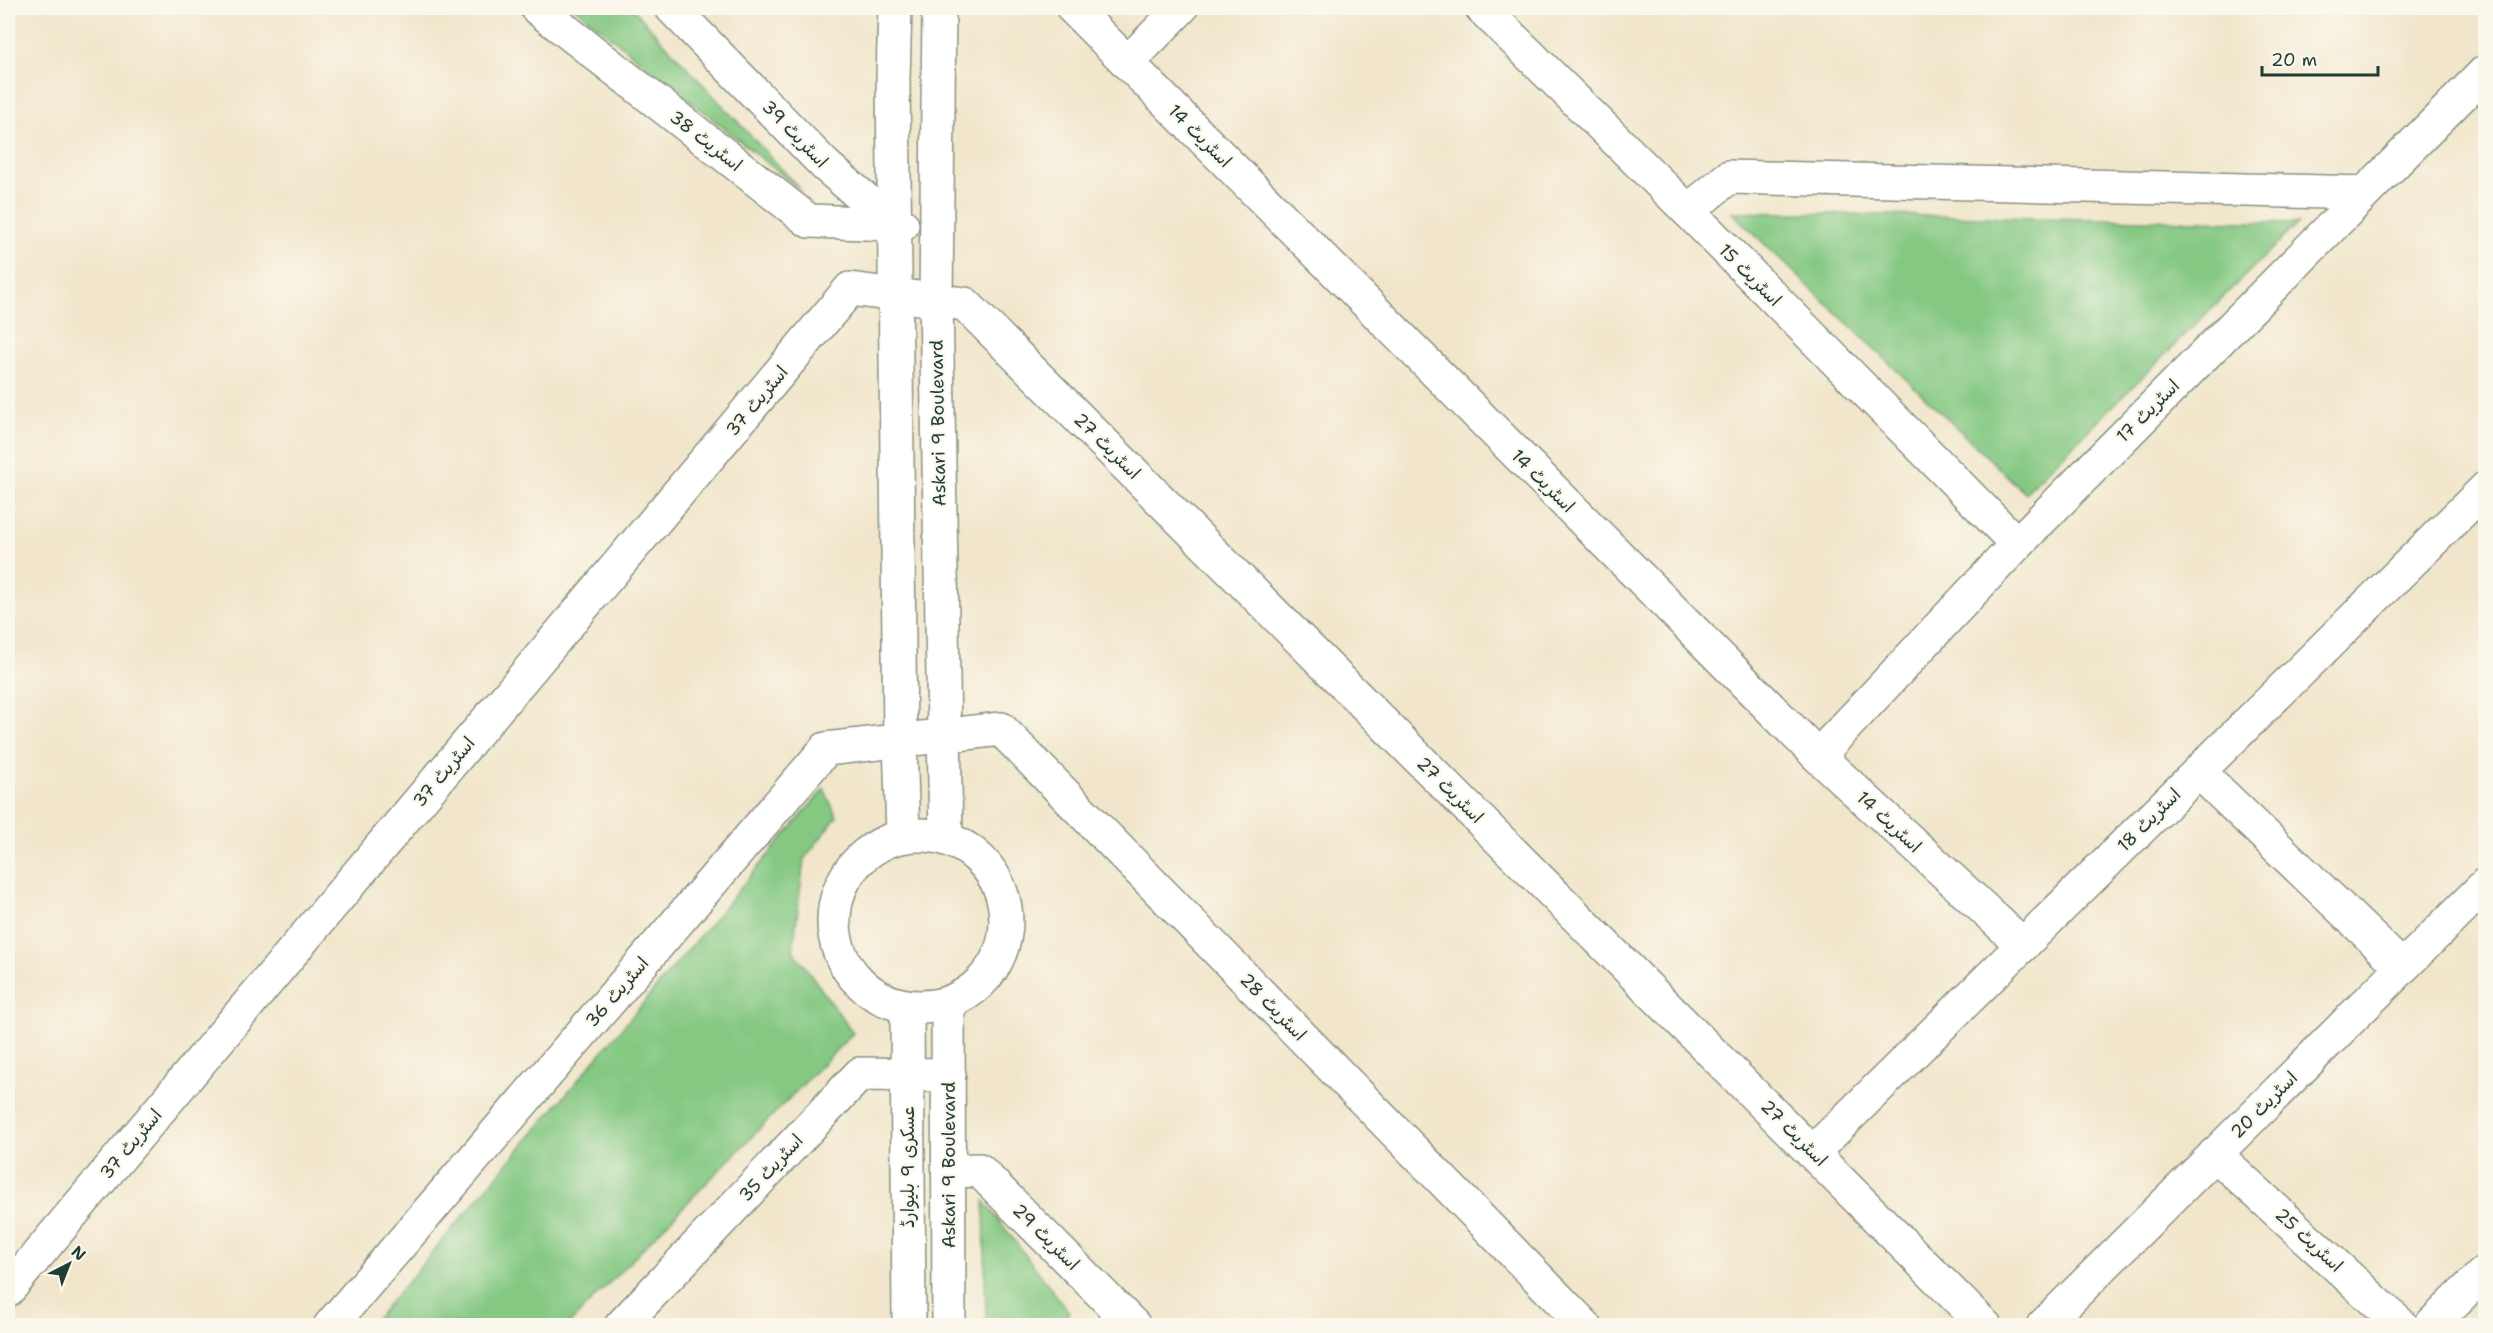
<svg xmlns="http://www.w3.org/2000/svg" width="2493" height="1333" font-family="'Shantell Sans','Playpen Sans Arabic',sans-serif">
<rect width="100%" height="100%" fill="#fbf7ec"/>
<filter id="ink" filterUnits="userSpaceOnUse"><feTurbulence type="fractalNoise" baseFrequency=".0167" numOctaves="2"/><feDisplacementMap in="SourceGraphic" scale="12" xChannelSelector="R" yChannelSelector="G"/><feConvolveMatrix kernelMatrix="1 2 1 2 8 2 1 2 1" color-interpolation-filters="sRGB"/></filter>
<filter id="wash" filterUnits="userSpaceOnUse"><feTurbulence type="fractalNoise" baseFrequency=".008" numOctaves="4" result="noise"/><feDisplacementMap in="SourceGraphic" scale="24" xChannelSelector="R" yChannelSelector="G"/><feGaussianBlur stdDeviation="1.35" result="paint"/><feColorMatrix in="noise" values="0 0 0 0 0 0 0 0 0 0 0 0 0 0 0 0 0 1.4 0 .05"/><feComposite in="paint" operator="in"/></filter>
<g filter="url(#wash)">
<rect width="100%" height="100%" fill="#f1e6cb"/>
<g fill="#84c882" stroke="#52825b" stroke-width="1.5">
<path d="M 575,8 L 632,8 L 802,191 Z"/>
<path d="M 1731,212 L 2298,223 L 2025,493 Z"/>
<path d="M 824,789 L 837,817 L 804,859 L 793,950 L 853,1033 L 568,1325 L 371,1325 Z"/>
<path d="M 984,1201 L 1069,1312 L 1062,1325 L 986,1325 Z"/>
</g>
</g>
<g filter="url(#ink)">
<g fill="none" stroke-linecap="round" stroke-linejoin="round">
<defs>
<g id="minor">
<path d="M 537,8 L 809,221 L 894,224"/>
<path d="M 672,8 L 825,165 L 894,224 L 902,225"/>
<path d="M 895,8 L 893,78 L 900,740 L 903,835"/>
<path d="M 939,8 L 936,300 L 946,838"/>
<path d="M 1073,8 L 1818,756 L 2023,945"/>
<path d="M 1482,8 L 1688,211 L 2017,544"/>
<path d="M 1127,63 L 1181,8"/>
<path d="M 1688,211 L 1729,177 L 2364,193"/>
<path d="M 1818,756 L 2017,544 L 2486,71"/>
<path d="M 2199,772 L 2402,967"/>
<circle cx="920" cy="921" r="86"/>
<path d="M 948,1004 L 949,1326"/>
<path d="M 907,1008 L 909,1326"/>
<path d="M 1813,1152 L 2486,488"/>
<path d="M 2215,1154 L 2402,1326"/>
<path d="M 949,1171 L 979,1170 L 1134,1326"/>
<path d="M 8,1290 L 850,289 L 965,304 L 1985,1326"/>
<path d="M 330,1326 L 826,749 L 1001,729 L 1585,1326"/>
<path d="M 621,1326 L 860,1074 L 949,1075"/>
<path d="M 2043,1326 L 2486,884"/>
<path d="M 2430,1326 L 2486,1271"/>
</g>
</defs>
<use href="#minor" stroke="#889280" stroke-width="36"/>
<use href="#minor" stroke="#fff" stroke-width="33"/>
</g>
</g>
<g text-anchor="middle" stroke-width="4.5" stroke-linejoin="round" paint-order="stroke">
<g font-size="18" fill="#1f3d34" stroke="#fbf7ec">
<text transform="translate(795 134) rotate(46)" y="6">اسٹریٹ 39</text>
<text transform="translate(1200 136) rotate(45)" y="6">اسٹریٹ 14</text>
<text transform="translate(706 141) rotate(38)" y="6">اسٹریٹ 38</text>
<text transform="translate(1750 275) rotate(45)" y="6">اسٹریٹ 15</text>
<text transform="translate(757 401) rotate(-50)" y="6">اسٹریٹ 37</text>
<text transform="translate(2148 411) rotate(-45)" y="6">اسٹریٹ 17</text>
<text transform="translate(938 423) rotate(-91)" y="6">Askari 9 Boulevard</text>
<text transform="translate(1107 446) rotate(45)" y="6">اسٹریٹ 27</text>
<text transform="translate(1543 481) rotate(45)" y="6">اسٹریٹ 14</text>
<text transform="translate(444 772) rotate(-50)" y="6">اسٹریٹ 37</text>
<text transform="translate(1450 790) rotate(45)" y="6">اسٹریٹ 27</text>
<text transform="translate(2149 820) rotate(-45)" y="6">اسٹریٹ 18</text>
<text transform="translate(1889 822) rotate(43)" y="6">اسٹریٹ 14</text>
<text transform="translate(617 992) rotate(-49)" y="6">اسٹریٹ 36</text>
<text transform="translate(1273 1007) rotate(46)" y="6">اسٹریٹ 28</text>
<text transform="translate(2264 1105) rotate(-45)" y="6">اسٹریٹ 20</text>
<text transform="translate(1794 1133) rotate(45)" y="6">اسٹریٹ 27</text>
<text transform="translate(131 1144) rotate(-50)" y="6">اسٹریٹ 37</text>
<text transform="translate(949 1165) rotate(-90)" y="6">Askari 9 Boulevard</text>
<text transform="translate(908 1167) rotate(-90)" y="6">عسکری 9 بلیوارڈ</text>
<text transform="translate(771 1168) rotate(-47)" y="6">اسٹریٹ 35</text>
<text transform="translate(1046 1237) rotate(45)" y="6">اسٹریٹ 29</text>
<text transform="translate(2309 1240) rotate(43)" y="6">اسٹریٹ 25</text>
</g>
</g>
<rect width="2493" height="1333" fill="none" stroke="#fbf7ec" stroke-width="30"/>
<g transform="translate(69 1264) rotate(42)" stroke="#fbf7ec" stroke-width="4.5" paint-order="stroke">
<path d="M0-4.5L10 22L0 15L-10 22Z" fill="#1f3d34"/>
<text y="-9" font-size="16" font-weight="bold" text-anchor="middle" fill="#1f3d34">N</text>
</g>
<path d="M2262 66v9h116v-9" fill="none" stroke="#1f3d34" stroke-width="3"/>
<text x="2271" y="66" font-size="18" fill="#1f3d34" stroke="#fbf7ec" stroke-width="4.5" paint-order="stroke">20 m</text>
</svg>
